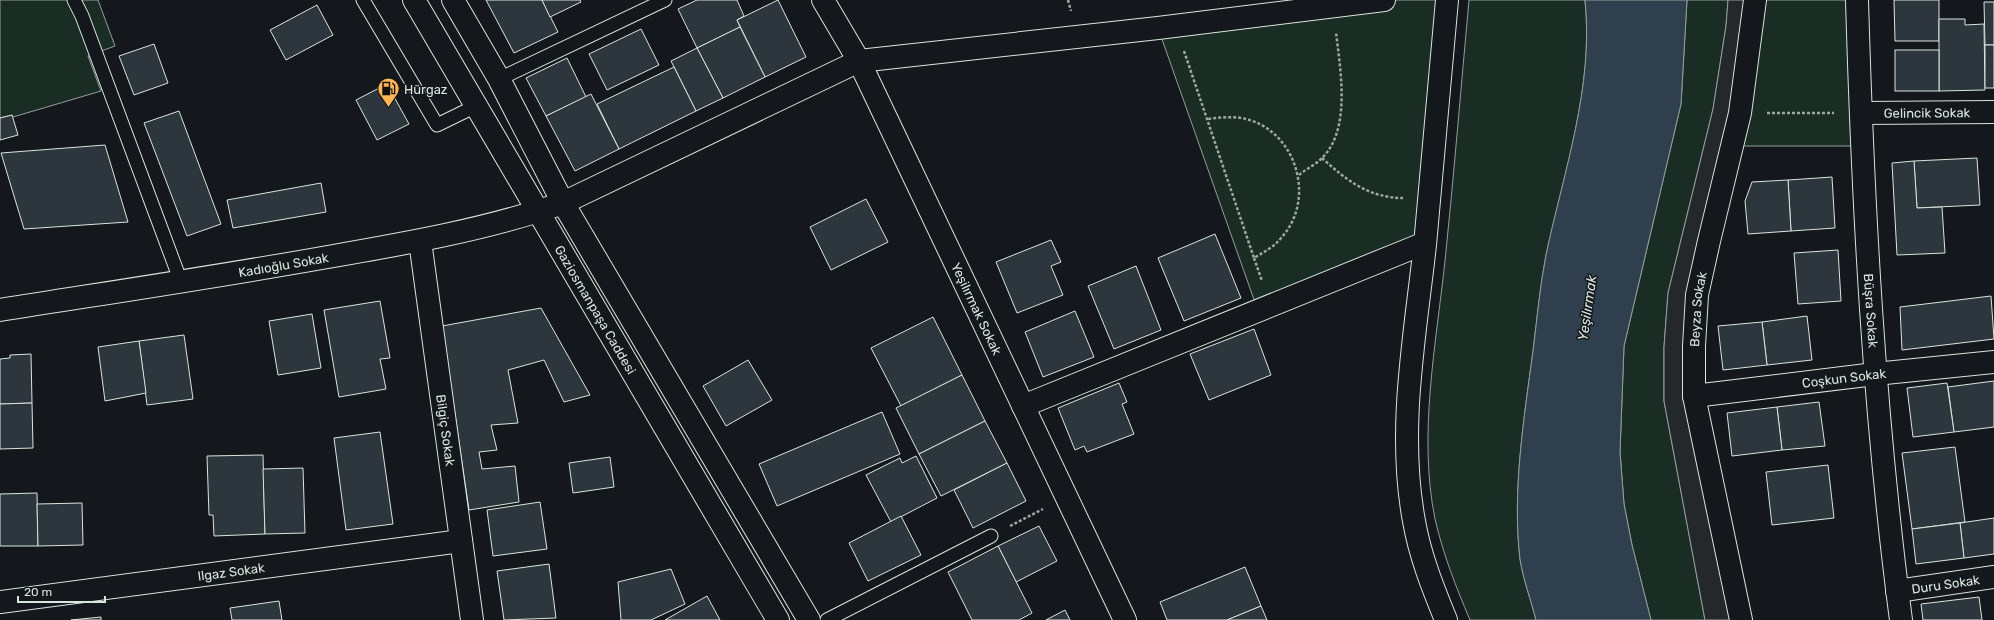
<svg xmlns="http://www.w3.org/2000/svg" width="1994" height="620" font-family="Rubik,sans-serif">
<rect width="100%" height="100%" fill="#14181c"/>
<g fill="#1a2d24" stroke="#939e99">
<path d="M 0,0 L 98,0 L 115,46 L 88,56 L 101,91 L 13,117 L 12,115 L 0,118 Z"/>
<path d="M 1384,0 L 1447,0 L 1425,243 L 1258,311 L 1158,28 Z"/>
<path d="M 1469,0 L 1585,0 C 1594,87 1564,171 1546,255 C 1540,286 1537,319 1533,351 C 1524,418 1512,492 1520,559 C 1523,579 1531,600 1536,620 L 1470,620 C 1456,587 1443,554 1435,519 C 1418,435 1436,345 1445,261 C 1454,174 1461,87 1469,0 Z"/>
<path d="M 1687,0 L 1728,0 L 1726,26 L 1713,109 L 1668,293 L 1664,347 L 1664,401 L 1705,620 L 1651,620 L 1632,545 L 1624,504 L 1620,452 L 1624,346 L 1681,104 Z"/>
<path d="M 1755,0 L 1857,0 L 1862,146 L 1733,146 Z"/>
</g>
<path fill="#24282b" stroke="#939e99" d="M 1728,0 L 1755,0 L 1694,346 L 1741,620 L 1705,620 L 1664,401 L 1664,347 L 1668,293 L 1713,109 L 1726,26 Z"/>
<path fill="#2f3f4d" stroke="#939e99" d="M 1585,0 L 1687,0 L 1681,104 L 1624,346 L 1620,452 L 1624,504 L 1632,545 L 1651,620 L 1536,620 C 1531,600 1523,579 1520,559 C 1512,492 1524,418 1533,351 C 1537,319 1540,286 1546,255 C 1564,170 1594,87 1585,0 Z"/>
<g fill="#2c363c" stroke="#d8e6dc">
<path d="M 486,0 L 542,0 L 558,32 L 514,53 Z"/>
<path d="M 542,0 L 580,0 L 581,2 L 550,17 Z"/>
<path d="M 697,0 L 737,0 L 744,16 L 737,20 L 740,27 L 697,48 L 678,9 Z"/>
<path d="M 778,0 L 806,57 L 765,77 L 737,20 Z"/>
<path d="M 1894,0 L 1939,0 L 1939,41 L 1895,41 Z"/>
<path d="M 1984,2 L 1994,2 L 1994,45 L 1985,45 Z"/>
<path d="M 317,5 L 333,35 L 286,60 L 270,30 Z"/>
<path d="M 1939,19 L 1965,19 L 1965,25 L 1984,24 L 1985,90 L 1939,91 Z"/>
<path d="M 740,27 L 765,77 L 723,98 L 697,48 Z"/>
<path d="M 641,29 L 659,65 L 607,90 L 589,54 Z"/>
<path d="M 154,44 L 168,83 L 134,95 L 119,56 Z"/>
<rect x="1985" y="45" width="9" height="43"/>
<path d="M 697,48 L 723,98 L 696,111 L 671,61 Z"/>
<rect x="1895" y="50" width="44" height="41"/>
<path d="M 567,58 L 586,97 L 546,116 L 526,78 Z"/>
<path d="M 674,67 L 696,111 L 619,149 L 597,104 Z"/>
<path d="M 387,84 L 409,124 L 377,140 L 356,100 Z"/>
<path d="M 591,94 L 619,149 L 575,171 L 546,116 Z"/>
<path d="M 179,111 L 221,224 L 187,236 L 144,123 Z"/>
<path d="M 12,115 L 18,135 L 0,140 L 0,118 Z"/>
<path d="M 105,145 L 128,222 L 24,229 L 1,153 Z"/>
<path d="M 1977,158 L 1980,205 L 1917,208 L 1914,161 Z"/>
<path d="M 1914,161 L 1917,208 L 1942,207 L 1945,253 L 1897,255 L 1892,163 Z"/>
<path d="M 1832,177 L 1835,228 L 1791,231 L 1788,180 Z"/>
<path d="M 1788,180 L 1791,231 L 1748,234 L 1745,201 L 1752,182 Z"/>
<path d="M 321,183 L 326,212 L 233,228 L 227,200 Z"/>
<path d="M 866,199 L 888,242 L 831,270 L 810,227 Z"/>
<path d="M 1215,234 L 1241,298 L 1184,321 L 1158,258 Z"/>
<path d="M 1051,240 L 1061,262 L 1051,266 L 1063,295 L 1017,313 L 996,262 Z"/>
<path d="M 1838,250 L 1841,301 L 1798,304 L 1794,253 Z"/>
<path d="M 1136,266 L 1161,330 L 1114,349 L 1088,286 Z"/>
<path d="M 1991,296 L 1994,339 L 1902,350 L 1900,307 Z"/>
<path d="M 380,301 L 390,358 L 380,359 L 386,389 L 339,397 L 324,310 Z"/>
<path d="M 541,308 L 590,395 L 564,402 L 544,360 L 508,370 L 518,423 L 491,425 L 497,450 L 479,452 L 482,469 L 515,466 L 519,502 L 469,510 L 442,326 Z"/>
<path d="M 1075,311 L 1094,357 L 1043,377 L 1025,332 Z"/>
<path d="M 312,314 L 321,368 L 278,375 L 269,321 Z"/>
<path d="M 1807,316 L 1812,360 L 1767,365 L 1762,322 Z"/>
<path d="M 933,317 L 962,375 L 901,406 L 871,348 Z"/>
<path d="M 1762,322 L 1767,365 L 1723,370 L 1718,326 Z"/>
<path d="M 1254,329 L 1271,375 L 1209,400 L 1190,354 Z"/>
<path d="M 184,335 L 193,399 L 147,405 L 139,341 Z"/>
<path d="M 139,341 L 146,393 L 105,401 L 98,347 Z"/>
<path d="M 31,354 L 32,403 L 0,404 L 0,359 L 10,358 L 10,355 Z"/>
<path d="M 748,360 L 772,400 L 726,426 L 703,386 Z"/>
<path d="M 962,375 L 985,421 L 919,454 L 896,408 Z"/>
<path d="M 1994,381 L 1994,427 L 1954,432 L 1948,387 Z"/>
<path d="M 1119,383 L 1127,402 L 1122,404 L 1134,434 L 1087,452 L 1084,446 L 1075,450 L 1058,408 Z"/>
<path d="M 1947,383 L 1954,432 L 1913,437 L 1907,388 Z"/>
<path d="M 1819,402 L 1825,446 L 1782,450 L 1777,407 Z"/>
<path d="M 32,403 L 33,448 L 0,449 L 0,404 Z"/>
<path d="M 1777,407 L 1782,450 L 1732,456 L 1727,413 Z"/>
<path d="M 882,412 L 900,454 L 777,506 L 759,464 Z"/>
<path d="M 985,421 L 1007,463 L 941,496 L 919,454 Z"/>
<path d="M 380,432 L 393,524 L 346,530 L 334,438 Z"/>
<path d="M 1955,447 L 1965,522 L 1912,529 L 1902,453 Z"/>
<path d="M 263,455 L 265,534 L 214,536 L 213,515 L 209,515 L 207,456 Z"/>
<path d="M 916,456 L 937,498 L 891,522 L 866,475 L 900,458 L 902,463 Z"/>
<path d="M 610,457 L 614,487 L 573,493 L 569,463 Z"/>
<path d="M 1007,463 L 1026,501 L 973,528 L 954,490 Z"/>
<path d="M 1828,465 L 1834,518 L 1772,525 L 1766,472 Z"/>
<path d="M 303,468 L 305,533 L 265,534 L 263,469 Z"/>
<path d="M 37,493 L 38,546 L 0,546 L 0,494 Z"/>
<path d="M 540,502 L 547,549 L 493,556 L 487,510 Z"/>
<path d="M 82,503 L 83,545 L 38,546 L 37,504 Z"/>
<path d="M 901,516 L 921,555 L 868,581 L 849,543 Z"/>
<path d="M 1994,518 L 1994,554 L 1964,558 L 1960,523 Z"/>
<path d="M 1960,523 L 1964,558 L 1916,564 L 1912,529 Z"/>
<path d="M 1039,526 L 1057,561 L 1016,582 L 998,546 Z"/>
<path d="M 998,546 L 1032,613 L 1019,620 L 972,620 L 948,572 Z"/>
<path d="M 549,564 L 556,618 L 504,620 L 497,571 Z"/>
<path d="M 1245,567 L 1261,606 L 1227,620 L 1167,620 L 1160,602 Z"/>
<path d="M 671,569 L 685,604 L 651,620 L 621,620 L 618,582 Z"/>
<path d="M 707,596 L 720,620 L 665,620 Z"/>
<path d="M 1979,597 L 1982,620 L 1923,620 L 1921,604 Z"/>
<path d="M 279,601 L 282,620 L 232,620 L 230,608 Z"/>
<path d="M 1261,606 L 1267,620 L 1227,620 Z"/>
<path d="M 1065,610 L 1070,620 L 1046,620 Z"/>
<path d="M 101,617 L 101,620 L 71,620 Z"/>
</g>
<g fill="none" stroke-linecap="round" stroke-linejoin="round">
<defs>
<g id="lane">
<path d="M 74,0 L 82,16 L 181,282"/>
<path d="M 363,0 L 437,125 L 476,106"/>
<path d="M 499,79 L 665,0"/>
<path d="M 827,620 L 991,536"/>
</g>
<g id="street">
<path id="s1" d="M 823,0 L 859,61 L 1125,620"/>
<path id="s2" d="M 1857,0 C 1863,207 1874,415 1901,620"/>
<path id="s3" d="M 1861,113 L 1994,112"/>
<path id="s4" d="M 420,241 L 472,620"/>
<path id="s5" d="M 0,310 C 107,293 215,277 322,258 C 403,244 485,230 563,203 L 859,61 L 1158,28 L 1384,0"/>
<path id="s6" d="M 1694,396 L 1875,374 L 1994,362"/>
<path d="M 1023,406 L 1425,243"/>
<path id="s7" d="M 1897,591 L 1994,577"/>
<path id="s8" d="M 0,602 L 461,541"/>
<path d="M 1446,620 C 1433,588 1420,556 1414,521 C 1397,430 1415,336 1425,245 C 1433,164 1439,82 1447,0"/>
<path id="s9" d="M 1741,620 L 1694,396 L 1694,346 L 1697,295 L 1709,241 L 1740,113 L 1755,0"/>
</g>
<g id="primary">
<path id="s10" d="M 414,0 L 778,620"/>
<path d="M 453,0 L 499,79 L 563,203 L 809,620"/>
</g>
</defs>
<use href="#lane" stroke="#d8e6dc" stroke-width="15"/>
<use href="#street" stroke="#d8e6dc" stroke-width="24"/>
<use href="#primary" stroke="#d8e6dc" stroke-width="24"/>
<g stroke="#9da8a2" stroke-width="2.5" stroke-dasharray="3 2" stroke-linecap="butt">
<path d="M 1068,0 L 1071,11"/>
<path d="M 1184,51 L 1254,258 C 1264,252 1274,247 1281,238 C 1318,198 1295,127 1241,118 C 1229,116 1218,118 1207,119"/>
<path d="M 1767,113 L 1834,113"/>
<path d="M 1322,158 C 1346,180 1369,198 1403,198"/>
<path d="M 1299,175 C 1306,169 1315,165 1321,159 C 1352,130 1340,69 1336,32"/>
<path d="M 1254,258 L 1262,281"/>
<path d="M 1010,526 L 1043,509"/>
</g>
<use href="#lane" stroke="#14181c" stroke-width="13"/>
<use href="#street" stroke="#14181c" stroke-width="22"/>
<use href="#primary" stroke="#14181c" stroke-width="22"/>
</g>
<defs>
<symbol id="fuel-pin" viewBox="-11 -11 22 30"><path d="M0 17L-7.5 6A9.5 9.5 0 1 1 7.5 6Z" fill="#ffb74d" stroke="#14181c"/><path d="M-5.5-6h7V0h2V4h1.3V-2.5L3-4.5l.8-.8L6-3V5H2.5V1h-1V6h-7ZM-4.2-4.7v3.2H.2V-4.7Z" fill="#111"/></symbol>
</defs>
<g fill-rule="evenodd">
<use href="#fuel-pin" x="376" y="76" width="25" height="34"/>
</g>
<g text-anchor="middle" stroke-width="3" stroke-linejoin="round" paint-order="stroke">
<g font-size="13" fill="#d8e6dc" stroke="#14181c" text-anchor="start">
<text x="404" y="94">Hürgaz</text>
</g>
<g font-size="13" fill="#d8e6dc" stroke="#14181c">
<text dy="5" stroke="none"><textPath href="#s3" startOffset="66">Gelincik Sokak</textPath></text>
<text dy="5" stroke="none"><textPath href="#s5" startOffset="287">Kadıoğlu Sokak</textPath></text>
<text dy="5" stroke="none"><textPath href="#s1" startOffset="345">Yeşilırmak Sokak</textPath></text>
<text dy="5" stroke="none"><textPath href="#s10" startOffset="359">Gaziosmanpaşa Caddesi</textPath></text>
<text dy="5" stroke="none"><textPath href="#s9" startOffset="316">Beyza Sokak</textPath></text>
<text dy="5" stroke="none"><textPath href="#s2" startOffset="311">Büşra Sokak</textPath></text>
<text dy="5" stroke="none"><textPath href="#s6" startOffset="151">Coşkun Sokak</textPath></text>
<text dy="5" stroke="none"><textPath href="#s4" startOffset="191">Bilgiç Sokak</textPath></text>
<text dy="5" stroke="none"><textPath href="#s8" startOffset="233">Ilgaz Sokak</textPath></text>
<text dy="5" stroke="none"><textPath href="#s7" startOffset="49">Duru Sokak</textPath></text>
</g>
<g font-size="14" font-style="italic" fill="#d8e6dc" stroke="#14181c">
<text transform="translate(1587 308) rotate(-82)" y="5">Yeşilırmak</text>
</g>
</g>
<path d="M18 596v6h87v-6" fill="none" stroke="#d8e6dc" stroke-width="2"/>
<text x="24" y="596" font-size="12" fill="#d8e6dc" stroke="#14181c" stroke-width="3" paint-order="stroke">20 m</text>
</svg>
